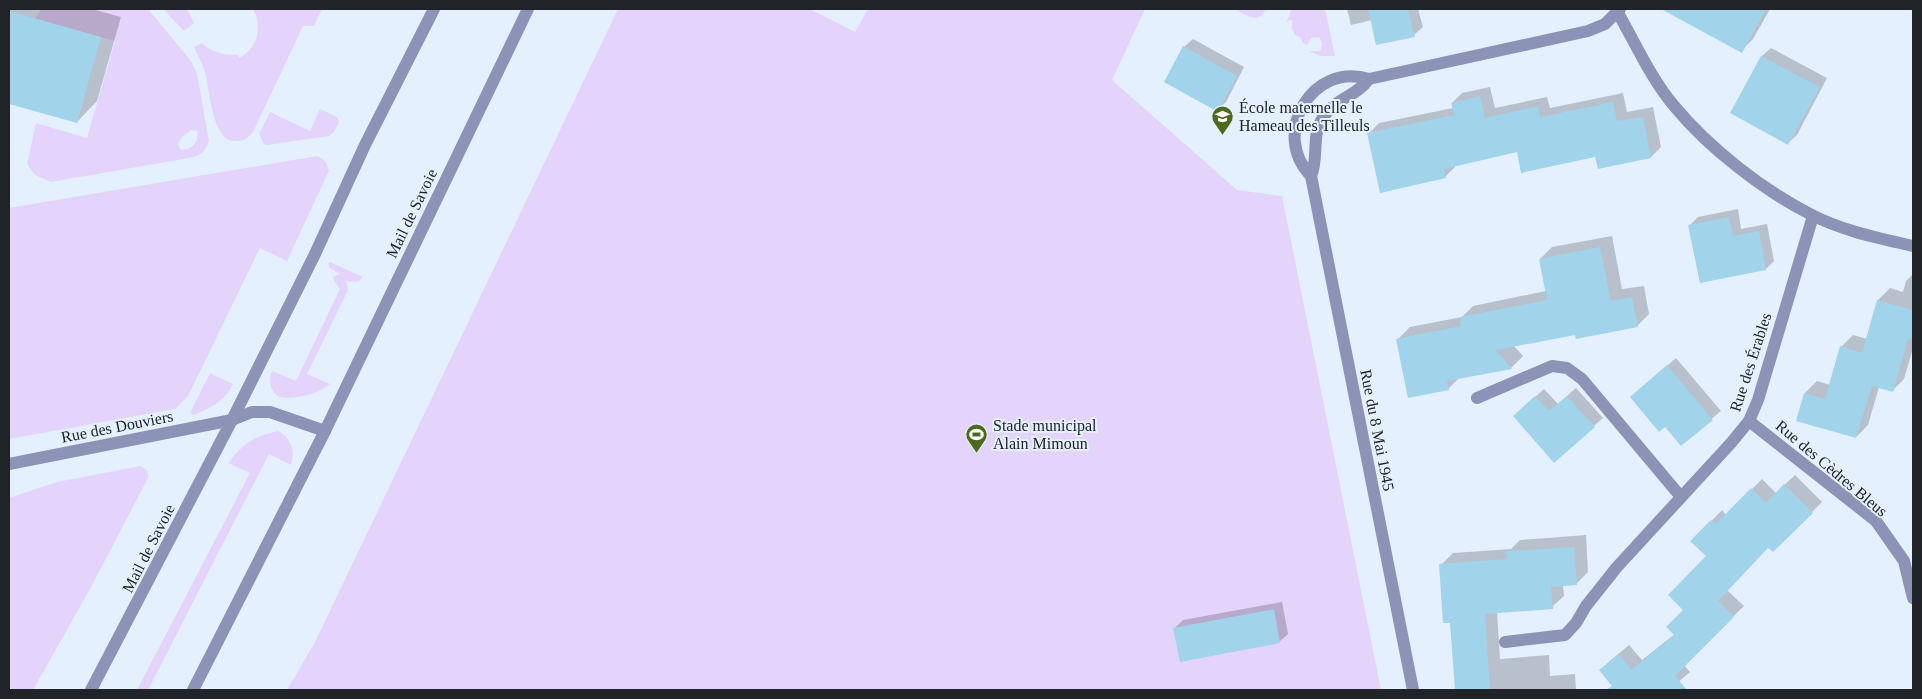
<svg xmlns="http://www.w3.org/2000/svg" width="1922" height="699" font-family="'Times New Roman',serif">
<rect width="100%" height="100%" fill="#e5f0fe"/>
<g fill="#e4d4fc" fill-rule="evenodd">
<path d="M 41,9 L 148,9 L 191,61 L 197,73 L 209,142 L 203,152 L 195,157 L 51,182 L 35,175 L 27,164 L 36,123 L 87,138 L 115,41 L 35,19 ZM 191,130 L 197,131 C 200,141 191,152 180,149 L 178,144 L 182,137 Z"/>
<path d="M 163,9 L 187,9 L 194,23 L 184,31 Z"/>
<path d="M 253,9 L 322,9 L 314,26 L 303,26 L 253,132 C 248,138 244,141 236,141 C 212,143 210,90 205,72 C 202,63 198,55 194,47 L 202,43 C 212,53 225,55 238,55 L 239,58 C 258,48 263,27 253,9 Z"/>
<path d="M 618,9 L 810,9 L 855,32 L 868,9 L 1145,9 L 1112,80 L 1237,190 L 1282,196 L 1381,690 L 287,690 L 315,642 Z"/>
<path d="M 1235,9 L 1266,9 C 1258,25 1248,16 1235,9 Z"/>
<path d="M 1292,9 L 1325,9 L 1335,56 L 1320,56 L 1309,51 L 1320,51 C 1323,45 1322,42 1319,37 L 1311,38 L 1307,45 L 1303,43 L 1300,37 L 1295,35 L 1292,29 L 1292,20 L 1289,20 L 1286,23 Z"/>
<path d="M 320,109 L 337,117 L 339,122 L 334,132 L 329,136 L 267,145 L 264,144 L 259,134 L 270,112 L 310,131 Z"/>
<path d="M 317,156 C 325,159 327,163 329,171 L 287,261 L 260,248 L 188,396 L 175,409 L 9,439 L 9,208 Z"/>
<path d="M 330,262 L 363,277 L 358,282 L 346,281 L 348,290 L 307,374 L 330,384 C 318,394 295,400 279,397 C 270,391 268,382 272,371 L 296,381 L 340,289 L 333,279 L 334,276 L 340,274 L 330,268 L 328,264 Z"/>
<path d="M 210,373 L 233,384 C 224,402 212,407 194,415 L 190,413 Z"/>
<path d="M 278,431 C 292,439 295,450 291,465 L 269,454 L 148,690 L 137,690 L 250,473 L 228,463 C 244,443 252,437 278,431 Z"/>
<path d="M 140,466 C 146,468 149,471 148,478 L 90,589 L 33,690 L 9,690 L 9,498 L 57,482 Z"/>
</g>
<g fill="#0003">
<path d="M 9,9 L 92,9 L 121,17 L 97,101 L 77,122 L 9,102 Z"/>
<path d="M 1347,9 L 1418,9 L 1423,27 L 1414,35 L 1372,20 L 1351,25 Z"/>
<path d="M 1694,9 L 1770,9 L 1753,39 L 1741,51 L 1687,21 Z"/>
<path d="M 1193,39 L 1244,67 L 1226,102 L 1217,110 L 1184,47 Z"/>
<path d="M 1771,48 L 1827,78 L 1797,135 L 1788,143 L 1731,113 L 1762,56 Z"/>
<path d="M 1490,87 L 1495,108 L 1547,97 L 1550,108 L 1623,93 L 1627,112 L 1653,107 L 1661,147 L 1651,157 L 1518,151 L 1455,165 L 1455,167 L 1445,177 L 1369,133 L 1379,123 L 1453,108 L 1452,103 L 1462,93 Z"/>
<path d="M 1738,209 L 1741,229 L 1767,224 L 1774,261 L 1766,269 L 1690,225 L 1698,217 Z"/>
<path d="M 1612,236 L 1622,289 L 1644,286 L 1649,314 L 1637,326 L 1576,334 L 1514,346 L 1523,356 L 1511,368 L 1460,377 L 1448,389 L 1398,339 L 1410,327 L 1462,317 L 1473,306 L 1546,291 L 1540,259 L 1552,247 Z"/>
<path d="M 1913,274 L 1913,348 L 1904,379 L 1892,391 L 1879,387 L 1868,425 L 1856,437 L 1797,420 L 1805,393 L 1817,381 L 1830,385 L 1841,347 L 1853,335 L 1867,339 L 1878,300 L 1890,288 L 1903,292 L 1906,281 Z"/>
<path d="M 1676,358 L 1721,411 L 1681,444 L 1640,389 Z"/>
<path d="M 1576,388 L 1603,418 L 1554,461 L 1523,408 L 1544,389 L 1558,404 Z"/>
<path d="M 1795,475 L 1822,502 L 1773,551 L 1769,546 L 1727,590 L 1744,606 L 1684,665 L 1690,672 L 1669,690 L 1617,690 L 1601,670 L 1611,660 L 1629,645 L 1642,660 L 1675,634 L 1708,556 L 1692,541 L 1722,510 L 1726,515 L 1762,479 L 1776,493 Z"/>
<path d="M 1586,535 L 1588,572 L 1576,584 L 1563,585 L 1564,596 L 1552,607 L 1497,611 L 1500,659 L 1549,655 L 1550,676 L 1575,674 L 1576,690 L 1456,690 L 1451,622 L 1441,565 L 1453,553 L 1511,549 L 1520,540 Z"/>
<path d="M 1282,602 L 1288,634 L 1279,642 L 1174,629 L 1183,620 Z"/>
</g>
<g fill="#a1d3ea">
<path d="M 1368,9 L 1408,9 L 1415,37 L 1376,45 Z"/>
<path d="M 1661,9 L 1766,9 L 1742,53 Z"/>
<path d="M 9,11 L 101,37 L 77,123 L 9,104 Z"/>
<path d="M 1183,46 L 1237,76 L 1218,112 L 1164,82 Z"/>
<path d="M 1761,56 L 1820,87 L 1788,145 L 1730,113 Z"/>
<path d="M 1480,96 L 1485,118 L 1538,106 L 1540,117 L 1613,102 L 1617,121 L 1643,117 L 1651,158 L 1598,169 L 1595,157 L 1521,173 L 1517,152 L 1444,169 L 1446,178 L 1380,193 L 1367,133 L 1454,115 L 1451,103 Z"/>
<path d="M 1729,217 L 1733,236 L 1759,231 L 1766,270 L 1700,283 L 1688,225 Z"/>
<path d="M 1600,247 L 1611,301 L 1632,297 L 1638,327 L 1576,339 L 1575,335 L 1496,350 L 1512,369 L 1447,381 L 1449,390 L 1408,398 L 1396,339 L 1461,326 L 1460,317 L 1547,300 L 1539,259 Z"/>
<path d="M 1877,300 L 1913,310 L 1913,340 L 1908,339 L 1893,392 L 1872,386 L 1856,438 L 1796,421 L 1804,393 L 1825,399 L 1840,346 L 1862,353 Z"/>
<path d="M 1667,365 L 1713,420 L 1681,446 L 1665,427 L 1659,432 L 1630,397 Z"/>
<path d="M 1535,396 L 1549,411 L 1567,396 L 1595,427 L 1554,463 L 1513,416 Z"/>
<path d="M 1784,484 L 1813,513 L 1773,552 L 1768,548 L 1718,601 L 1734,617 L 1675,676 L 1687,690 L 1606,690 L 1612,686 L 1599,670 L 1619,654 L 1631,670 L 1674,635 L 1666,627 L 1683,610 L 1668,595 L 1706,556 L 1690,541 L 1711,520 L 1716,524 L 1751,488 L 1766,503 Z"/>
<path d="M 1574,547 L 1577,585 L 1551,587 L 1553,609 L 1485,614 L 1490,690 L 1455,690 L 1450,623 L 1443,623 L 1439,564 L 1507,559 L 1506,551 Z"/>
<path d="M 1274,609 L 1280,643 L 1180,662 L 1173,628 Z"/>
</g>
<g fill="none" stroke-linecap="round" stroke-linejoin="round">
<path stroke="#8d92b7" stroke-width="12" d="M 232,420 L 252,412 L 270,412 L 325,431"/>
<g stroke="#8d92b7" stroke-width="12">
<path d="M 1618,13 C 1636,44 1651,79 1675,107 C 1709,148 1764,191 1812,215 C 1843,231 1879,238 1913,246"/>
<path d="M 1311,176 C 1319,158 1311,138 1322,119 C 1336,97 1356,97 1369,79"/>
<path d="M 1477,398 L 1552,366 L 1567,368 L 1582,379 L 1681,497"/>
<path d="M 1749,421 L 1876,521 L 1904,561 L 1913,598"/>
<path d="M 9,464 L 232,420"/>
<path d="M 1505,642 L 1565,635 L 1576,623 L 1586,606 L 1617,567 L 1731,443 L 1749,421 L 1758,400 L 1813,216"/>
<path d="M 91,690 L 232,420 L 315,254 L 365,145 L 434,9"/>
<path d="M 193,690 L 325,431 L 528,9"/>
<path d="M 1413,690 L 1311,176 C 1270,134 1312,61 1369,79 L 1588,31 L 1605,24 L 1620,9"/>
</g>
</g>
<defs>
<symbol id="school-pin" viewBox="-11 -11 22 30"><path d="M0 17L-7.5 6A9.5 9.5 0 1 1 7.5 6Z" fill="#4c6a1e" stroke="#e5f0fe"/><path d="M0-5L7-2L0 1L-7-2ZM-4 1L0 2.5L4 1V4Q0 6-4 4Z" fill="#fff"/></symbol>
<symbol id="stadium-pin" viewBox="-11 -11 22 30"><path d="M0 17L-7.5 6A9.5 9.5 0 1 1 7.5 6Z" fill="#4c6a1e" stroke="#e5f0fe"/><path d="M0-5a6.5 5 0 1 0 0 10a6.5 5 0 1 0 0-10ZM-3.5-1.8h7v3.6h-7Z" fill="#fff"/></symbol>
</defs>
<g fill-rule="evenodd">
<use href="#school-pin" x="1210" y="104" width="25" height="34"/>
<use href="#stadium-pin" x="964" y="422" width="25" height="34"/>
</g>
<g text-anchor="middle" stroke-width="4" stroke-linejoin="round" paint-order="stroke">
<g font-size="16" fill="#202429" stroke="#e5f0fe" text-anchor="start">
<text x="1239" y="113">École maternelle le<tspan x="1239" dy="18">Hameau des Tilleuls</tspan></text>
<text x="993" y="431">Stade municipal<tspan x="993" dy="18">Alain Mimoun</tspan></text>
</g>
<g font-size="16" fill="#202429" stroke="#e5f0fe">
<text transform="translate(411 213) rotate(-64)" y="6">Mail de Savoie</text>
<text transform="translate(1750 362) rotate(-72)" y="6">Rue des Érables</text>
<text transform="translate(117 426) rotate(-11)" y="6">Rue des Douviers</text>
<text transform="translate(1378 430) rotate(79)" y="6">Rue du 8 Mai 1945</text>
<text transform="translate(1832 468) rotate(40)" y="6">Rue des Cèdres Bleus</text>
<text transform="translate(148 548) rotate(-63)" y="6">Mail de Savoie</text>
</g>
</g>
<rect width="1922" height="699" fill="none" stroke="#202429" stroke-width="20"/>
</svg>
